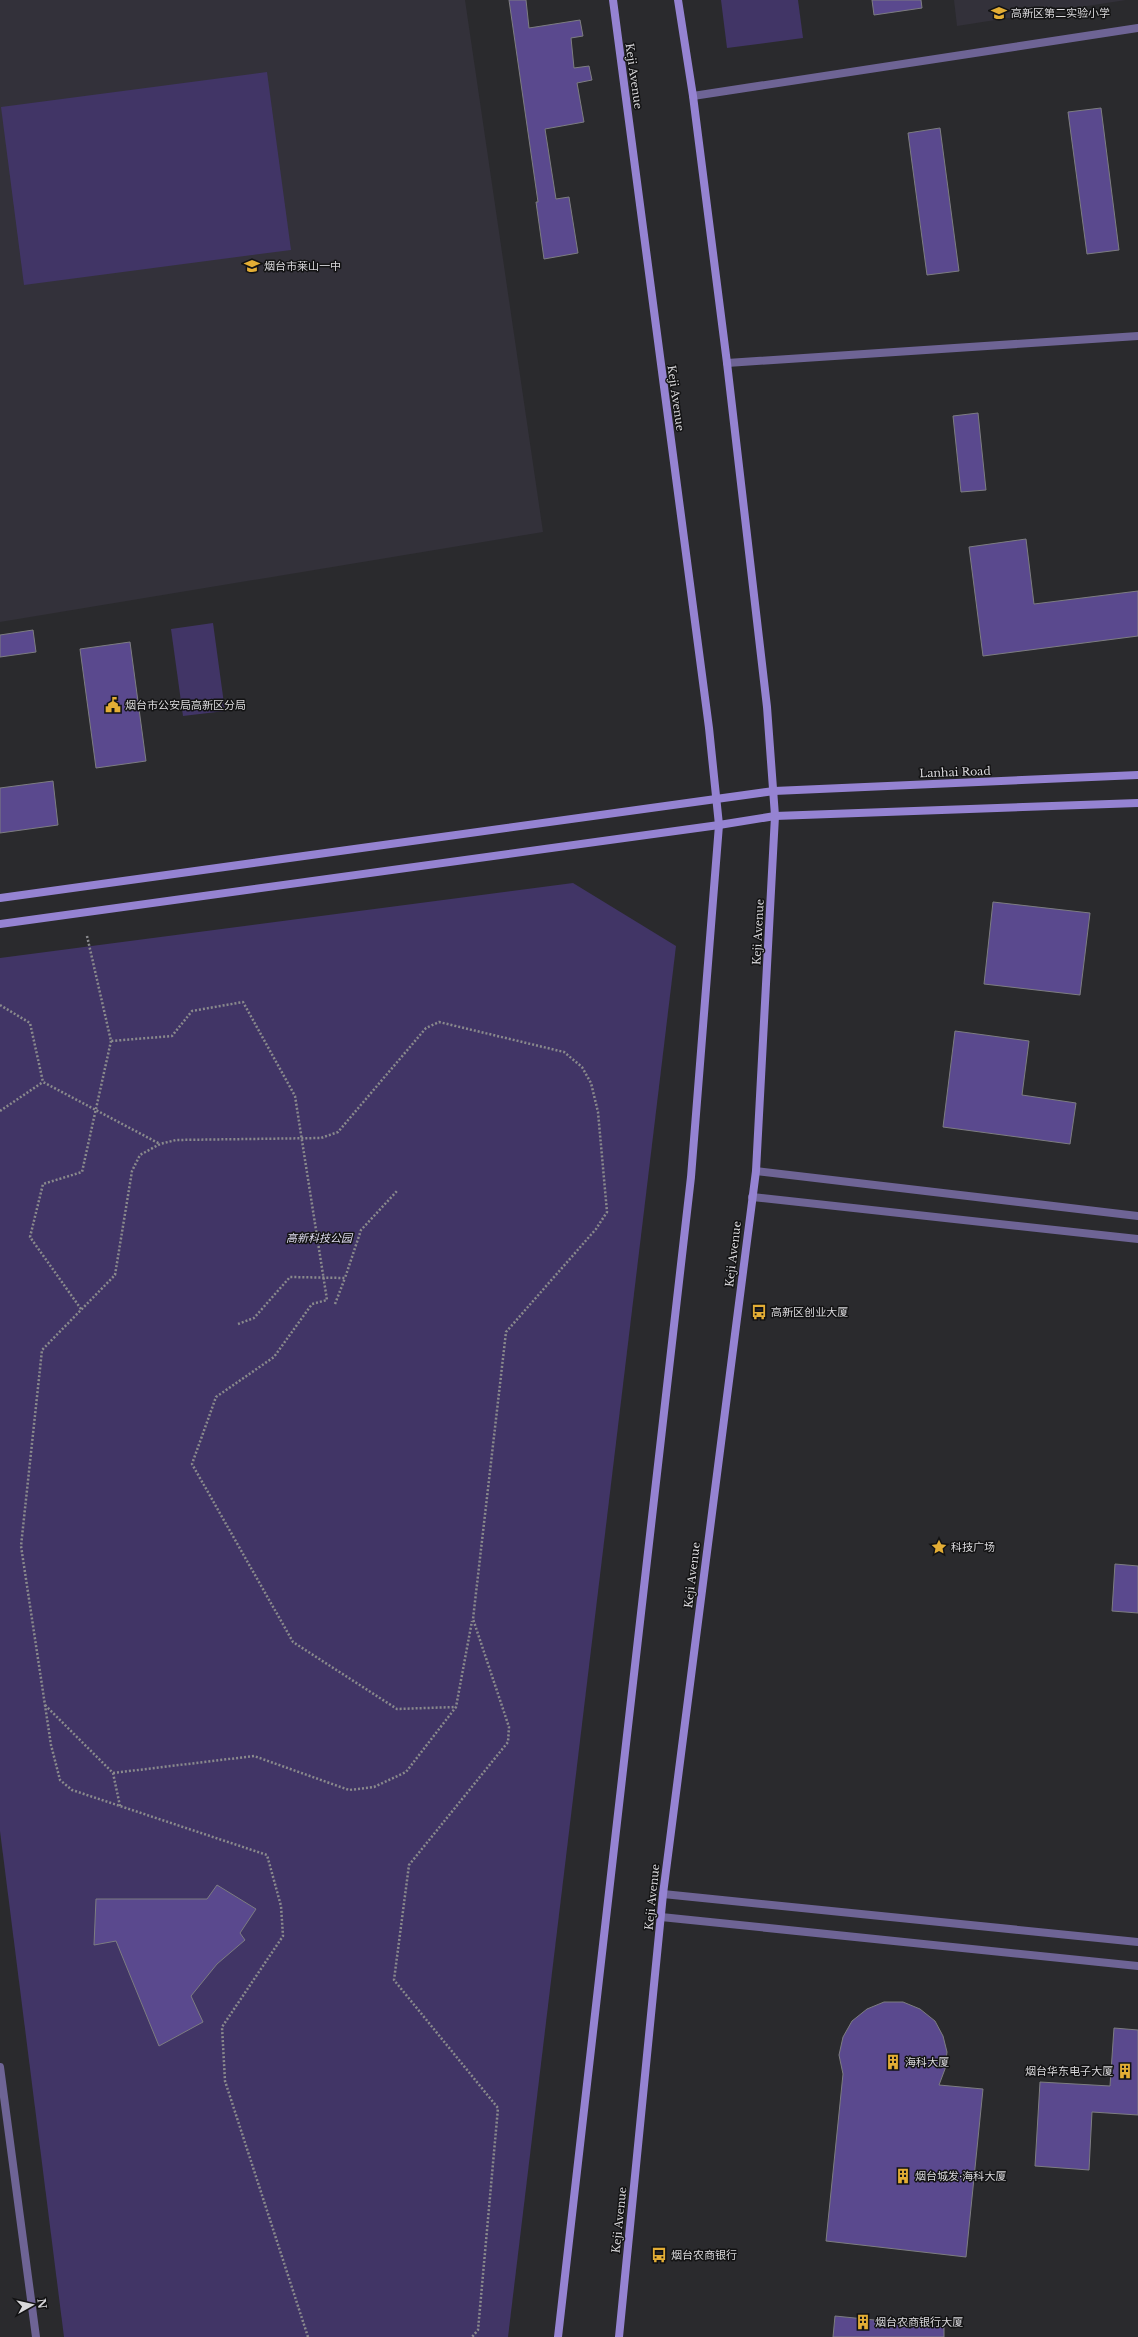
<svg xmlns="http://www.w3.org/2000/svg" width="1138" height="2337" font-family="'Libre Baskerville','Noto Sans SC',serif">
<rect width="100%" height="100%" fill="#2a2a2d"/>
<g fill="#33313a">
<path d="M 0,0 L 465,0 L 543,532 L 0,622 Z"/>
<path d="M 954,0 L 1126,0 L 957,26 Z"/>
</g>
<g fill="#413566">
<path d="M 721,0 L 798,0 L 803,38 L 727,48 Z"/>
<path d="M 267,72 L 291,250 L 24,285 L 1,107 Z"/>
<path d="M 213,623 L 225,711 L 183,716 L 171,629 Z"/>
<path d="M 573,883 L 676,946 L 508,2337 L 64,2337 L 0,1831 L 0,958 Z"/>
</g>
<g fill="#5a498e" stroke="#7d7d81">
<path d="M 509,0 L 526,0 L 529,28 L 580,20 L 583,36 L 571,38 L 574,68 L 589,66 L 592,80 L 577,83 L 584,122 L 545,129 L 556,199 L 569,197 L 578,253 L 544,259 L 536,202 L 538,202 Z"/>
<path d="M 872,0 L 921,0 L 922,8 L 874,15 Z"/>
<path d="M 1101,108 L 1119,250 L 1087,254 L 1068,112 Z"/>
<path d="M 940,128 L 959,271 L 927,275 L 908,133 Z"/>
<path d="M 978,413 L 986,490 L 961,492 L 953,416 Z"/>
<path d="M 1026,539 L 1034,604 L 1138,591 L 1138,636 L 983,656 L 969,547 Z"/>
<path d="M 33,630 L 36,652 L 0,657 L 0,635 Z"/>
<path d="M 130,642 L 146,761 L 96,768 L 80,649 Z"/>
<path d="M 53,781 L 58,825 L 0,833 L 0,788 Z"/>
<path d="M 993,902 L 1090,913 L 1080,995 L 984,984 Z"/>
<path d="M 955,1031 L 1029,1041 L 1022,1095 L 1076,1103 L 1070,1144 L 943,1127 Z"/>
<path d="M 1115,1564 L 1138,1566 L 1138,1613 L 1112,1611 Z"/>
<path d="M 217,1885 L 256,1909 L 240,1933 L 245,1940 L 217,1964 L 191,1996 L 203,2022 L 159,2046 L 116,1941 L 94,1945 L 96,1899 L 207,1899 Z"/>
<path d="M 884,2002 L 903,2002 L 920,2009 L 935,2021 L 943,2036 L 947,2052 L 945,2069 L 939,2085 L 983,2089 L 966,2257 L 826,2241 L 843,2074 L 839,2055 L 843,2037 L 852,2021 L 867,2009 Z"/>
<path d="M 1114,2028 L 1138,2030 L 1138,2115 L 1092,2112 L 1089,2170 L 1035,2166 L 1040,2082 L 1110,2086 Z"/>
<path d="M 835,2316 L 944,2327 L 944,2337 L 833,2337 Z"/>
</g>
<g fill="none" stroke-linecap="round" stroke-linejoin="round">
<g stroke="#8a8a8d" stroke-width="2.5" stroke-dasharray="2 2" stroke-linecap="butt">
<path d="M 87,936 L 111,1041 L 172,1036 L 192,1011 L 243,1002 L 295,1096 L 327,1300 L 312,1304 L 274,1357 L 216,1397 L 192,1464 L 293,1642 L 397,1709 L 456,1707"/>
<path d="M 0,1005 L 30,1023 L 43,1082 L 160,1144"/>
<path d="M 0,1111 L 43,1082"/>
<path d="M 335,1304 L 345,1278"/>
<path d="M 81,1309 L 30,1237 L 43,1184 L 82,1172 L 111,1041"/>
<path d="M 238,1324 L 254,1318 L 290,1277 L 345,1278 L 361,1230 L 397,1191"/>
<path d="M 45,1705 L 113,1773 L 120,1806"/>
<path d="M 113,1773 L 254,1756 L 349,1790 L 374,1787 L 406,1772 L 456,1707 L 472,1621"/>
<path d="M 308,2337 L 225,2081 L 222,2027 L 283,1936 L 281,1906 L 267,1855 L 72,1790 L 60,1780 L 51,1745 L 21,1546 L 42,1350 L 115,1275 L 132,1171 L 140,1155 L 160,1144 L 176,1140 L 321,1138 L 338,1132 L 426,1028 L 439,1022 L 564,1052 L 582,1067 L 591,1083 L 598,1112 L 607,1212 L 596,1229 L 506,1332 L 473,1619 L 509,1727 L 508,1742 L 409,1865 L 394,1980 L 498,2108 L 478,2330 L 472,2337"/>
</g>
<g stroke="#6e6495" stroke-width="8">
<path d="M 693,96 L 1138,28"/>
<path d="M 727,363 L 1138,336"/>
<path d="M 756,1171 L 1138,1216"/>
<path d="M 752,1197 L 1138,1239"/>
<path d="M 663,1894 L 1138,1942"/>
<path d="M 661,1917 L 1138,1966"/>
<path d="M 0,2067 L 36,2337"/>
</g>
<g stroke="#9583d2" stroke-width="8">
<path d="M 0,898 L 774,791 L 1138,775"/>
<path d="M 0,924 L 719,825 L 775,816 L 1138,803"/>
<path d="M 558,2337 L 691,1177 L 719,825 L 709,728 L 613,0"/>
<path d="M 619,2337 L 663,1894 L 756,1171 L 775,816 L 767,707 L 727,363 L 693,96 L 678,0"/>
</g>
</g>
<defs>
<symbol id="school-bare" viewBox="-9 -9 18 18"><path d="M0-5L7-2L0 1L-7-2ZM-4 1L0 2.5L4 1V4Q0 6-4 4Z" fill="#e4ae35" stroke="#131314" stroke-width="2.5" paint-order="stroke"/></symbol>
<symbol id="civic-bare" viewBox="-9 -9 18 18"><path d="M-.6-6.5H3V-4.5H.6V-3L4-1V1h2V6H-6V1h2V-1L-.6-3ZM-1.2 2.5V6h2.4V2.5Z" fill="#e4ae35" stroke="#131314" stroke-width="2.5" paint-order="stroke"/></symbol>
<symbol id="bus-bare" viewBox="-9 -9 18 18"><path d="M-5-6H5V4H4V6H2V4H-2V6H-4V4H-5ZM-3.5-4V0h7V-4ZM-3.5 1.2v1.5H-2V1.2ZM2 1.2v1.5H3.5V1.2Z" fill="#e4ae35" stroke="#131314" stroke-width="2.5" paint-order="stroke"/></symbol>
<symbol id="sight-bare" viewBox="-9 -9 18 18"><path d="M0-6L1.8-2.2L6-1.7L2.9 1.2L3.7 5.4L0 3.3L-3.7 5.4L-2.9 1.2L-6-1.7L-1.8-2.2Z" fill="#e4ae35" stroke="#131314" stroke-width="2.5" paint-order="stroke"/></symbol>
<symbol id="building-bare" viewBox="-9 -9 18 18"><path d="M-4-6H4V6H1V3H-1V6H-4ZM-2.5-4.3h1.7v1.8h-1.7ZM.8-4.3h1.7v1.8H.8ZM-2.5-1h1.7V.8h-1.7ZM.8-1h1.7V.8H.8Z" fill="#e4ae35" stroke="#131314" stroke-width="2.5" paint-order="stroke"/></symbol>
</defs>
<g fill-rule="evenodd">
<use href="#school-bare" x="988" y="2" width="22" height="22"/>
<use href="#school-bare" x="241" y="255" width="22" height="22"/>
<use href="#civic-bare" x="102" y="694" width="22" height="22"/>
<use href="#bus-bare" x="748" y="1301" width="22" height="22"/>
<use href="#sight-bare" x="928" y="1536" width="22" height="22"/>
<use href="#building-bare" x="882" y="2051" width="22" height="22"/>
<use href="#building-bare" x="1114" y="2060" width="22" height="22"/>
<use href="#building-bare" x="892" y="2165" width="22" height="22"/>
<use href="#bus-bare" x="648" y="2244" width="22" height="22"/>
<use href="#building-bare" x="852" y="2311" width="22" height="22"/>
</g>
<g text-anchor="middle" stroke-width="3" stroke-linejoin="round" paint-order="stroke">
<g font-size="11" fill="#d9d8db" stroke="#131314" text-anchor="start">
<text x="1011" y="17">高新区第二实验小学</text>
<text x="264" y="270">烟台市莱山一中</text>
<text x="125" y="709">烟台市公安局高新区分局</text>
<text x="771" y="1316">高新区创业大厦</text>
<text x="951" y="1551">科技广场</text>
<text x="905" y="2066">海科大厦</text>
<text x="1113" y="2075" text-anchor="end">烟台华东电子大厦</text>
<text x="915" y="2180">烟台城发·海科大厦</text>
<text x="671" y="2259">烟台农商银行</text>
<text x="875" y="2326">烟台农商银行大厦</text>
</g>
<g font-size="11" fill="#d9d8db" stroke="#131314">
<text transform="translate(634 76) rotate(82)" y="4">Keji Avenue</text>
<text transform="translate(676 398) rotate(82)" y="4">Keji Avenue</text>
<text transform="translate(955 772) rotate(-2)" y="4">Lanhai Road</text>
<text transform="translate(758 932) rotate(-87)" y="4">Keji Avenue</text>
<text transform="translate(733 1254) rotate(-83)" y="4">Keji Avenue</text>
<text transform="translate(692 1575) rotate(-83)" y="4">Keji Avenue</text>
<text transform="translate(652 1897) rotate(-84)" y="4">Keji Avenue</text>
<text transform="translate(619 2220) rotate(-84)" y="4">Keji Avenue</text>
</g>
<g font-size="11" font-style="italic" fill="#dedbef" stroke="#131314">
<text x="319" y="1242">高新科技公园</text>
</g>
</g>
<g transform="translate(32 2305) rotate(82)" stroke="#131314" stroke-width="3" paint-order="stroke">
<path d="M0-3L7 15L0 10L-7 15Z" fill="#d9d8db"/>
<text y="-6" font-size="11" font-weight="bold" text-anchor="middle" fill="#d9d8db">N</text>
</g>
</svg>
